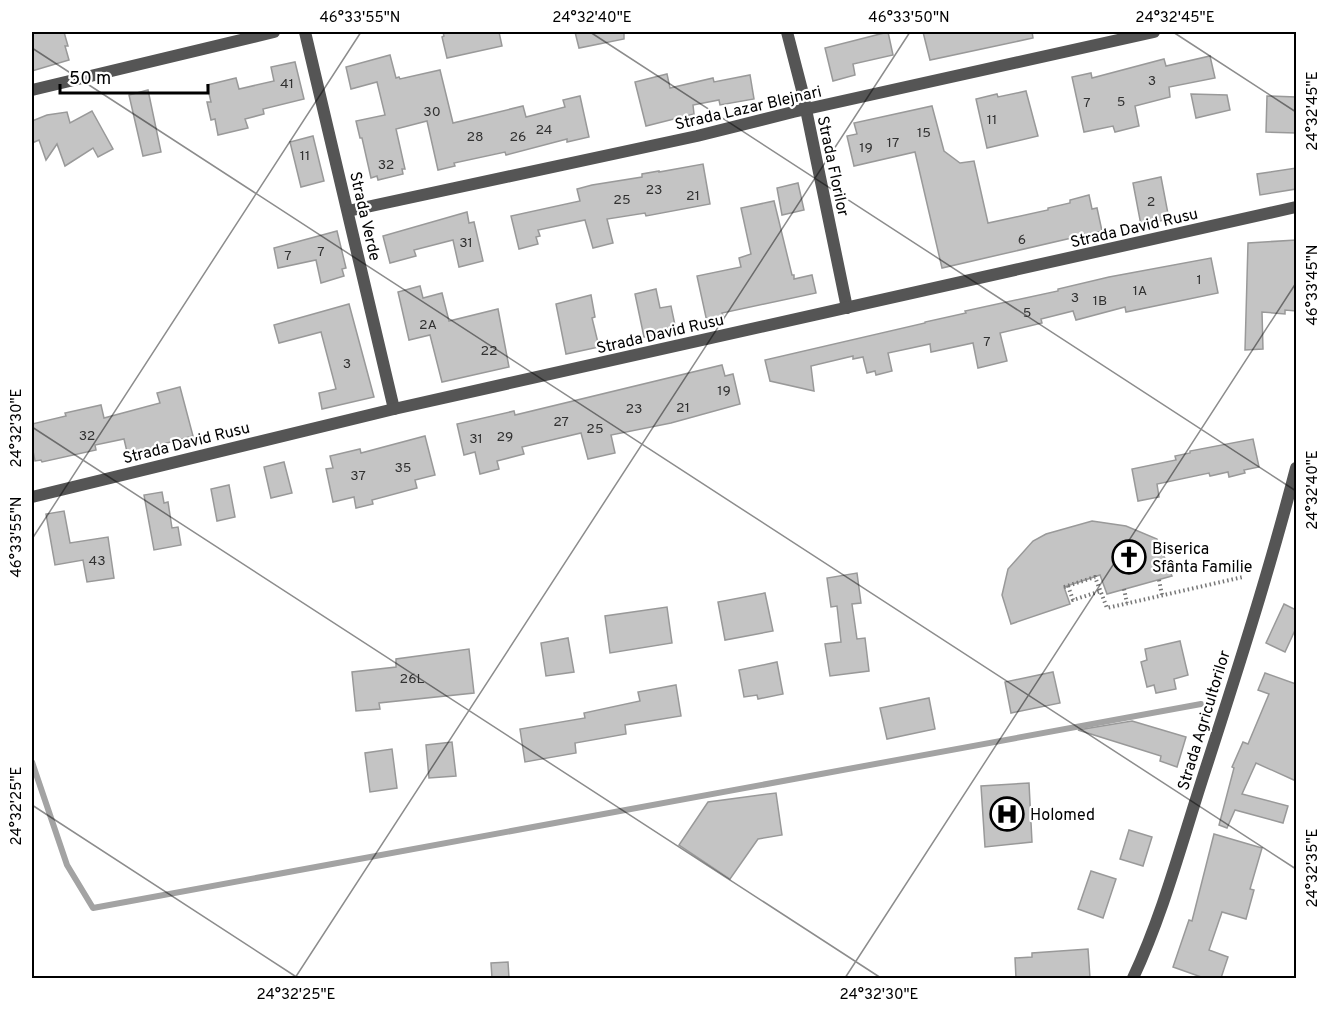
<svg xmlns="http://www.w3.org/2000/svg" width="1328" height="1010" font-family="Overpass,sans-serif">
<rect width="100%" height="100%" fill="#fff"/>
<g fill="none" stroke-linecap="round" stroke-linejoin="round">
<path stroke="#a3a3a3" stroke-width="6" d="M 32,762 L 67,865 L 93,908 L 1201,704"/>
</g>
<g fill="#c4c4c4" stroke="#999" stroke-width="1.5">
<path d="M 32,32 L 64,32 L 68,46 L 65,46 L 69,60 L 32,71 Z"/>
<path d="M 443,32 L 499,32 L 502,46 L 447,58 L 442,37 L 444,36 Z"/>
<path d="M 575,32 L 624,32 L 624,39 L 579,48 Z"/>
<path d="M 888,32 L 893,55 L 853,64 L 855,75 L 833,81 L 825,48 Z"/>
<path d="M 923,32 L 1032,32 L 1033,38 L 930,60 Z"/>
<path d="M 390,55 L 396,78 L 399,77 L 400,79 L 440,70 L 453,123 L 523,106 L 526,117 L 565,107 L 563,100 L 580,96 L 589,137 L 567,142 L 567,139 L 506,155 L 505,152 L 454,163 L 455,166 L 438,170 L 427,121 L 396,129 L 405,169 L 402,169 L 403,174 L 378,180 L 377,176 L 371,178 L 362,138 L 360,138 L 356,121 L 385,115 L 377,82 L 351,89 L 346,67 Z"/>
<path d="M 1210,56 L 1215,78 L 1169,87 L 1170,97 L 1135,106 L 1139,126 L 1115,132 L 1113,126 L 1084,132 L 1072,77 L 1091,73 L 1092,78 L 1164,59 L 1166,66 Z"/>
<path d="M 295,62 L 304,99 L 263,109 L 264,114 L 245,119 L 248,128 L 218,135 L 215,119 L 211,120 L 207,102 L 211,102 L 207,85 L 236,78 L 239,89 L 274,81 L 271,67 Z"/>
<path d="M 667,74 L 670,88 L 713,78 L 714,82 L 750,75 L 754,99 L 720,105 L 719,100 L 693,105 L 694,114 L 646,126 L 635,82 Z"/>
<path d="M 148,90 L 161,152 L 143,156 L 129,95 Z"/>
<path d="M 1026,91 L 1038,136 L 987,148 L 976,99 L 997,94 L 998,97 Z"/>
<path d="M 1191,94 L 1227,95 L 1230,110 L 1196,118 Z"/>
<path d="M 1267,96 L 1296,97 L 1296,133 L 1266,132 Z"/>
<path d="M 932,106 L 944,151 L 960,163 L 974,161 L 988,223 L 1048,210 L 1048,208 L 1070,203 L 1070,200 L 1089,195 L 1092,209 L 1097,208 L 1102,231 L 942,268 L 915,152 L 854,166 L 847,136 L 857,134 L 854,123 Z"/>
<path d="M 92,111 L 113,149 L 98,157 L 93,148 L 65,166 L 57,144 L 46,160 L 39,140 L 32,143 L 32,121 L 47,115 L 67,112 L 70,123 Z"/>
<path d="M 313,136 L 324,181 L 301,187 L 290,142 Z"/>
<path d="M 703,164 L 710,204 L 646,216 L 645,213 L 607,219 L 613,243 L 593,248 L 585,220 L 538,230 L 540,236 L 536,237 L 538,244 L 519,249 L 511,216 L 580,201 L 577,189 L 592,185 L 642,177 L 642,174 L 659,171 L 659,172 Z"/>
<path d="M 1296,168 L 1296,189 L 1260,195 L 1257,174 Z"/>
<path d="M 1161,177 L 1169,219 L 1141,225 L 1133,183 Z"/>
<path d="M 798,183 L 804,210 L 782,215 L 777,188 Z"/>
<path d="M 774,201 L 792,275 L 794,275 L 794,279 L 812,275 L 816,293 L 722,313 L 724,319 L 707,322 L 697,276 L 741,267 L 739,258 L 751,254 L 741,208 Z"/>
<path d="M 467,212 L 469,223 L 474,222 L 483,261 L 459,267 L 453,240 L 414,250 L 416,256 L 390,263 L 383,236 Z"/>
<path d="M 337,231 L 346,268 L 342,269 L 344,276 L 321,283 L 316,260 L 278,268 L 274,248 Z"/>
<path d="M 1296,240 L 1296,311 L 1285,310 L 1285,314 L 1262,312 L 1263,349 L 1245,350 L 1248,243 Z"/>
<path d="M 1211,258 L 1218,293 L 1126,312 L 1125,307 L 1076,320 L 1073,311 L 1041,319 L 1042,323 L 1000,333 L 1007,361 L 978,368 L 973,343 L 931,352 L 930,344 L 888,353 L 892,371 L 876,375 L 875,371 L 867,373 L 863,357 L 853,359 L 853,356 L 811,366 L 814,391 L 770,381 L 765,360 L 925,323 L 925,322 L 966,313 L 965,311 L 1058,291 L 1058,289 L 1109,277 Z"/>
<path d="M 420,286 L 423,298 L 442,293 L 449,321 L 498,309 L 509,367 L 442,382 L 430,335 L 409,340 L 398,292 Z"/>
<path d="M 656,289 L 660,308 L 671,306 L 676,330 L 644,337 L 635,294 Z"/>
<path d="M 591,295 L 595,317 L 592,318 L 599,347 L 566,354 L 556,304 Z"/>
<path d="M 349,304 L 374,397 L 322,409 L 319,393 L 336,389 L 321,332 L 279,343 L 274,325 Z"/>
<path d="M 722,365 L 725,376 L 733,374 L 740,404 L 671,423 L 611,435 L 615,453 L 588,459 L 581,433 L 522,447 L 524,454 L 497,461 L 499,469 L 480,474 L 475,452 L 464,455 L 457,424 L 514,411 L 515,415 Z"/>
<path d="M 180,387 L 193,436 L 159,445 L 159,448 L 128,456 L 124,439 L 95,445 L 96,450 L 42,462 L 41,460 L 35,461 L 32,446 L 32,424 L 66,416 L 65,413 L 101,405 L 104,418 L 160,403 L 157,393 Z"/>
<path d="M 425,436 L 435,475 L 415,480 L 417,488 L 372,500 L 373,504 L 356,508 L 354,497 L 333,502 L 326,469 L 333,468 L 330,456 L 360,449 L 361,453 Z"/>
<path d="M 1253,439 L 1259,467 L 1244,470 L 1245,473 L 1229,477 L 1228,472 L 1210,476 L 1209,473 L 1157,484 L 1159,497 L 1138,501 L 1132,469 L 1176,460 L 1175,456 L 1190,453 L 1190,451 Z"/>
<path d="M 284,462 L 292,493 L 271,498 L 264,467 Z"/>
<path d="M 229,485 L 235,517 L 217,521 L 211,489 Z"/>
<path d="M 162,492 L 164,503 L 168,502 L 172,528 L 178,527 L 181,545 L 154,550 L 144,495 Z"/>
<path d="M 64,511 L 70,543 L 108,537 L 114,578 L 87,582 L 83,560 L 55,565 L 46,514 Z"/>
<path d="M 1092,521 L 1126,526 L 1157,539 L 1172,576 L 1107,594 L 1100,575 L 1064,587 L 1070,604 L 1011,624 L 1002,595 L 1008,569 L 1033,541 L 1046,534 Z"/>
<path d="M 857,573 L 861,603 L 852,604 L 857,639 L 865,638 L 869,671 L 830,676 L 825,644 L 841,642 L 837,606 L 831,607 L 827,578 Z"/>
<path d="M 765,593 L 773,631 L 725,640 L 718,602 Z"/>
<path d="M 1284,604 L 1296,610 L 1296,628 L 1285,652 L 1266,643 Z"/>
<path d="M 667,607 L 672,643 L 610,653 L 605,616 Z"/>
<path d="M 568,638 L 574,672 L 546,676 L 541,643 Z"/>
<path d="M 1180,641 L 1188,675 L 1174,679 L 1176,689 L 1156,693 L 1154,685 L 1147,687 L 1141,662 L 1147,660 L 1145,649 Z"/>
<path d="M 469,649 L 474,693 L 379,703 L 380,709 L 356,711 L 352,672 L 396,667 L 396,659 Z"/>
<path d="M 777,662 L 783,694 L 758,699 L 757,695 L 744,697 L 739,670 Z"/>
<path d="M 1053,672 L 1060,703 L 1011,713 L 1005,682 Z"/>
<path d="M 1265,673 L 1296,684 L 1296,781 L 1256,763 L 1242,794 L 1288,806 L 1283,823 L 1235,810 L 1227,828 L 1219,825 L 1234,768 L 1232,767 L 1243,742 L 1248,744 L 1269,694 L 1258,690 Z"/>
<path d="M 676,685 L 681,716 L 625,725 L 626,734 L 575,743 L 576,753 L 525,762 L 520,729 L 585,718 L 584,713 L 640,701 L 638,692 Z"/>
<path d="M 929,698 L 935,729 L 887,739 L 880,708 Z"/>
<path d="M 1132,721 L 1186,737 L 1177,767 L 1160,761 L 1161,756 L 1078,730 Z"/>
<path d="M 452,742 L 456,776 L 429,778 L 426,745 Z"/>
<path d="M 392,749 L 397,788 L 370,792 L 365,753 Z"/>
<path d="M 1029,783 L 1032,842 L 985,847 L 981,786 Z"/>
<path d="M 776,793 L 782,835 L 758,839 L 730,879 L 679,845 L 708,802 Z"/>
<path d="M 1129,830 L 1152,837 L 1143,866 L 1120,859 Z"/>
<path d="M 1214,834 L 1262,848 L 1250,889 L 1254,890 L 1246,919 L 1222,912 L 1209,950 L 1228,957 L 1221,978 L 1204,978 L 1173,967 L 1189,920 L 1192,921 Z"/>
<path d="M 1091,871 L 1116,879 L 1103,918 L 1078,909 Z"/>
<path d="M 1088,949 L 1090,978 L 1016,978 L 1015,958 L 1032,957 L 1032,953 Z"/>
<path d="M 508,962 L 509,978 L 492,978 L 491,963 Z"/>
</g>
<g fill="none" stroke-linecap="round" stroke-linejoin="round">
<g stroke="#777" stroke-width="4" stroke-dasharray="1.5 3" stroke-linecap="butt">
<path d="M 1159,580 L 1162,595"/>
<path d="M 1068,586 L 1073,600 L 1101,591"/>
<path d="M 1064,587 L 1095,577 L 1107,608 L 1243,577"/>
<path d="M 1124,589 L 1127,603"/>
</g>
<g stroke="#555" stroke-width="12">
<path d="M 305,32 L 394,409"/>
<path d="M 787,32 L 802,90 L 847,308"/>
<path d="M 32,90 L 274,32"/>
<path d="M 348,211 L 697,136 L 793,112 L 1154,32"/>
<path d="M 32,497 L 394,409 L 1296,207"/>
</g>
<path stroke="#555" stroke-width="12" d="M 1133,978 C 1163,914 1181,845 1203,777 C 1236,675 1269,572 1296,468"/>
</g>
<path fill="none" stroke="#000" stroke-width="1.5" stroke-opacity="0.45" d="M 590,32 L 1296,491M 1173,32 L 1296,112M 32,48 L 1296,869M 32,427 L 881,978M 32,539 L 361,32M 32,805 L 298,978M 295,978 L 910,32M 845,978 L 1296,283"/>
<defs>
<symbol id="church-ring" viewBox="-11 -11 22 22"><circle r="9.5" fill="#fff" stroke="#000" stroke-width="1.5"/><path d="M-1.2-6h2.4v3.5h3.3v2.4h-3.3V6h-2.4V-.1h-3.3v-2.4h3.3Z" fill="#000"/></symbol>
<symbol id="hospital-ring" viewBox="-11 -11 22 22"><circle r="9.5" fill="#fff" stroke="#000" stroke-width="1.5"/><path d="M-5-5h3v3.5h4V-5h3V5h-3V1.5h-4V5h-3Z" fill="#000"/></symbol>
</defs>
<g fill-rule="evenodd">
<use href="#church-ring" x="1110" y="538" width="38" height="38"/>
<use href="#hospital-ring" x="988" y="795" width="38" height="38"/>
</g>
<g text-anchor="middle" stroke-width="4.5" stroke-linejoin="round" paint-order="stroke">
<g font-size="14" fill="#313131">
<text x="1152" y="85">3</text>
<text x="287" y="88">41</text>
<text x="1121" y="106">5</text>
<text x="1087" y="107">7</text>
<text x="432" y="116">30</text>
<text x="992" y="124">11</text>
<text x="544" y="134">24</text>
<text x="924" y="137">15</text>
<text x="475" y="141">28</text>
<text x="518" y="141">26</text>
<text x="893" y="147">17</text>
<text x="866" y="152">19</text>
<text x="305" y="160">11</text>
<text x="386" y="169">32</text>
<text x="654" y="194">23</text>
<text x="693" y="200">21</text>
<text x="622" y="204">25</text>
<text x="1151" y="206">2</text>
<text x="1022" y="244">6</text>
<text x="466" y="247">31</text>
<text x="321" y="256">7</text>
<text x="288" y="260">7</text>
<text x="1199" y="284">1</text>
<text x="1140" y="295">1A</text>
<text x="1075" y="302">3</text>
<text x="1100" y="305">1B</text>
<text x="1027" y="317">5</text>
<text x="428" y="329">2A</text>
<text x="987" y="346">7</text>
<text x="489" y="355">22</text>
<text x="347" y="368">3</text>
<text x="724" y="395">19</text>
<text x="683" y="412">21</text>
<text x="634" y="413">23</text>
<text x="561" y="426">27</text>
<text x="595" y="433">25</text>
<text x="87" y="440">32</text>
<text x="505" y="441">29</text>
<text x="476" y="443">31</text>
<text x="403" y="472">35</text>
<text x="358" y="480">37</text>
<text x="97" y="565">43</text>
<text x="412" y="683">26L</text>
</g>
<g font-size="16" fill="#000" stroke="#fff">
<text transform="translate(748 107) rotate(-13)" y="6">Strada Lazar Blejnari</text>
<text transform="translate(834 166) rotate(78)" y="6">Strada Florilor</text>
<text transform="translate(366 216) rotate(77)" y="6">Strada Verde</text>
<text transform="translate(1134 227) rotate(-13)" y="6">Strada David Rusu</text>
<text transform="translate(660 333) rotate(-13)" y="6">Strada David Rusu</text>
<text transform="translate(186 442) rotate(-14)" y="6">Strada David Rusu</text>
<text transform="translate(1203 720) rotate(-73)" y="6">Strada Agricultorilor</text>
</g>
<g font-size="16" fill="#000" stroke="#fff" text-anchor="start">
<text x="1152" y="554">Biserica<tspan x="1152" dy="18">Sfânta Familie</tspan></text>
<text x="1030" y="820">Holomed</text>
</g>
</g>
<rect width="1328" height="1010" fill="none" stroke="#ffffff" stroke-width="66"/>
<path d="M60 84v9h148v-9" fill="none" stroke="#000000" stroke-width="3"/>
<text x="69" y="84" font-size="18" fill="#000000" stroke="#ffffff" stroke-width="4.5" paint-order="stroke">50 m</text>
<rect x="33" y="33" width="1262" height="944" fill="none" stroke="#000" stroke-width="2"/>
<g font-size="15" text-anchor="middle" fill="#000">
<text x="360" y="22">46°33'55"N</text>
<text x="592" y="22">24°32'40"E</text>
<text x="909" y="22">46°33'50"N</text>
<text x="1175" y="22">24°32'45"E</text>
<text transform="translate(1312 111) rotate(-90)" y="5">24°32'45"E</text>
<text transform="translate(1312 285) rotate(-90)" y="5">46°33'45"N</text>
<text transform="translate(16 428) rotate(-90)" y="5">24°32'30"E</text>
<text transform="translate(1312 490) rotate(-90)" y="5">24°32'40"E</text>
<text transform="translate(16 537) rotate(-90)" y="5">46°33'55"N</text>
<text transform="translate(16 806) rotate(-90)" y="5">24°32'25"E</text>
<text transform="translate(1312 868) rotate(-90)" y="5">24°32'35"E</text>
<text x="296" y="999">24°32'25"E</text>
<text x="879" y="999">24°32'30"E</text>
</g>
</svg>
